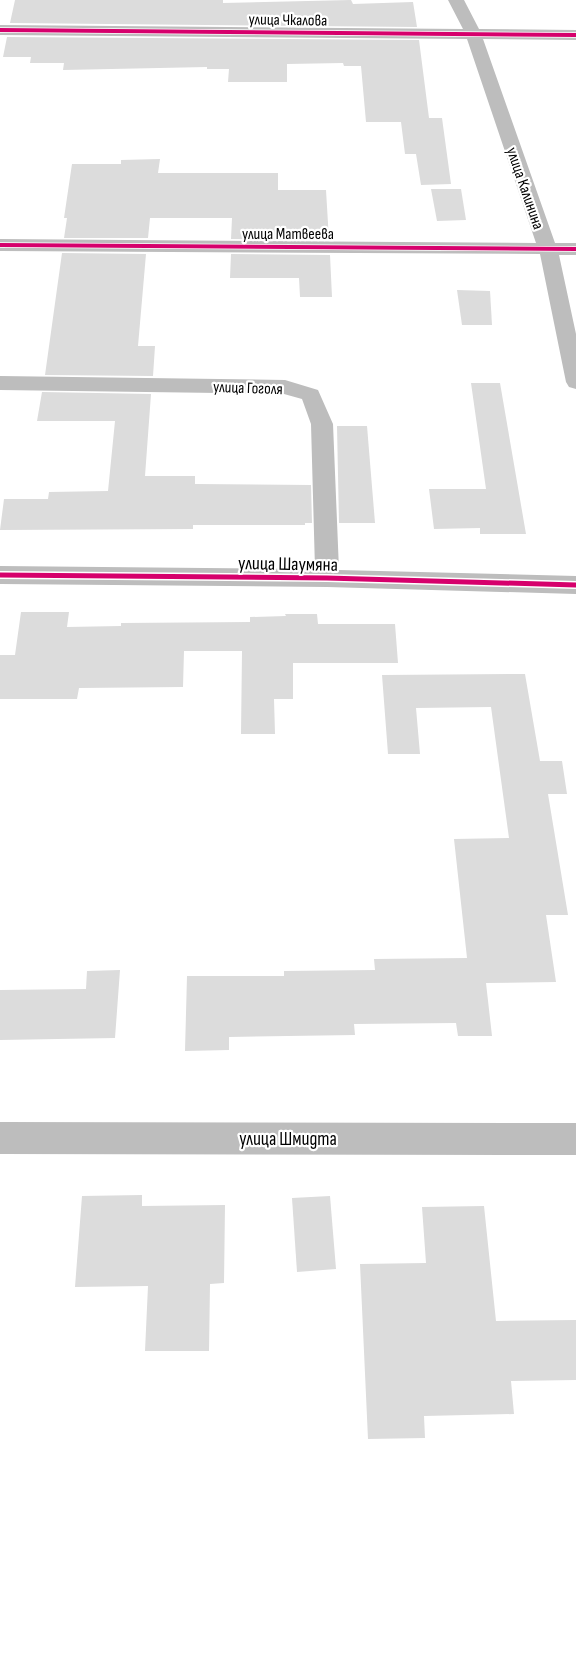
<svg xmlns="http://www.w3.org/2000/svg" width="576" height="1656" font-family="'Sofia Sans Condensed',sans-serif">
<rect width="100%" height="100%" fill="#fff"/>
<g fill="#dcdcdc">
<path d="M 15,0 L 223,0 L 223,3 L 351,0 L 353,4 L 413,2 L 417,27 L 10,23 Z"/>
<path d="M 7,37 L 419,40 L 429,118 L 442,118 L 451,184 L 421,185 L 416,154 L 405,154 L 401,122 L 366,122 L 361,66 L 344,66 L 343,63 L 287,64 L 287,82 L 228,82 L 229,69 L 207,69 L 207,67 L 63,70 L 64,63 L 30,63 L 31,57 L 3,57 Z"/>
<path d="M 160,159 L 158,173 L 278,173 L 278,190 L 326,190 L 329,240 L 231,239 L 232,218 L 150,218 L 148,238 L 64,238 L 67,218 L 64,218 L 72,164 L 121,164 L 121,160 Z"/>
<path d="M 431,189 L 461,189 L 466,220 L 437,221 Z"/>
<path d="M 62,253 L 146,254 L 138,346 L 155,346 L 153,376 L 45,375 Z"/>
<path d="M 231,254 L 330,255 L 332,297 L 300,297 L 299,278 L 230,278 Z"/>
<path d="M 457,290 L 490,291 L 492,325 L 462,325 Z"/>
<path d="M 471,383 L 500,383 L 526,534 L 480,534 L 480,528 L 434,529 L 429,489 L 486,489 Z"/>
<path d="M 42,392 L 151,394 L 145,476 L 195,476 L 195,484 L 311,485 L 312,523 L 305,523 L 305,525 L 193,525 L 193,529 L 0,530 L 4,499 L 48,499 L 49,492 L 108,491 L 115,421 L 37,421 Z"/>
<path d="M 337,426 L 367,426 L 375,523 L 339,523 Z"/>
<path d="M 21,612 L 69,612 L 67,627 L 121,626 L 121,623 L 250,622 L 250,617 L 286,616 L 285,614 L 317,614 L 318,624 L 395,624 L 398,663 L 293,663 L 293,699 L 274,699 L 275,734 L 241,734 L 242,651 L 184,651 L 183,687 L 79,688 L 77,699 L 0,699 L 0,655 L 15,655 Z"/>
<path d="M 525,674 L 540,761 L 562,761 L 567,794 L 548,794 L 568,915 L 546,915 L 556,982 L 486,983 L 492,1036 L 458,1036 L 456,1023 L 354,1024 L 355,1035 L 229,1037 L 229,1050 L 185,1051 L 187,976 L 284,976 L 284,971 L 375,970 L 374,959 L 467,958 L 454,839 L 509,838 L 491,707 L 416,708 L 420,754 L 388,754 L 382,675 Z"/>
<path d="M 120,970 L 115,1038 L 0,1040 L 0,990 L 86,989 L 87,971 Z"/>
<path d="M 142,1195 L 142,1206 L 225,1205 L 224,1283 L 210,1284 L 209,1351 L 145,1351 L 148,1286 L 75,1287 L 82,1196 Z"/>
<path d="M 330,1196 L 336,1269 L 297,1272 L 292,1198 Z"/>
<path d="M 484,1206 L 496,1321 L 576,1320 L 576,1380 L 511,1381 L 514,1414 L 424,1416 L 425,1438 L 368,1439 L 360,1264 L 426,1263 L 422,1207 Z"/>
</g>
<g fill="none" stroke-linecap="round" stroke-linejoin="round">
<g fill="#bdbdbd" fill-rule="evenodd">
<path d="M 448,0 L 464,0 L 479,29 L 576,30 L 576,40 L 483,39 L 555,243 L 576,243 L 576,255 L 559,255 L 576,334 L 576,389 L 569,387 L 566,382 L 540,254 L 0,251 L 0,239 L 536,243 L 467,39 L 0,35 L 0,25 L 463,29 Z"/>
<path d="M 0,376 L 285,380 L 318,390 L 333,424 L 339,570 L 576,576 L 576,594 L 327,587 L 0,584 L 0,566 L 315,569 L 311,424 L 302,399 L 284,394 L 0,390 Z"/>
</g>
<path fill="#bdbdbd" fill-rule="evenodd" d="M 0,1122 L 576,1123 L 576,1155 L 0,1154 Z"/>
<defs>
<g id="cycleway-far1">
<path d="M 0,30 L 576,35"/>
<path d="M 0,245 L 576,249"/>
</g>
<path id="cycleway" d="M 0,575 L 327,578 L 576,585"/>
</defs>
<use href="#cycleway-far1" stroke="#fff" stroke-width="5.5"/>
<use href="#cycleway" stroke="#fff" stroke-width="8"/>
<use href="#cycleway-far1" stroke="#d6006c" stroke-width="4"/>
<use href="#cycleway" stroke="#d6006c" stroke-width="5"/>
</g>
<g text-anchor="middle" stroke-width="4.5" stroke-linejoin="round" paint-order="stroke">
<g font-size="16" fill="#000" stroke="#fff">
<text transform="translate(288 19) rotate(1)" y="6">улица Чкалова</text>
<text transform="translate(526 188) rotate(71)" y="6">улица Калинина</text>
<text x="288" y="239">улица Матвеева</text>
<text transform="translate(248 387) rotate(2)" y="6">улица Гоголя</text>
</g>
<g font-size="19" fill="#000" stroke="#fff">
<text transform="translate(288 563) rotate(1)" y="7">улица Шаумяна</text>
<text x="288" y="1145">улица Шмидта</text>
</g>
</g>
</svg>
